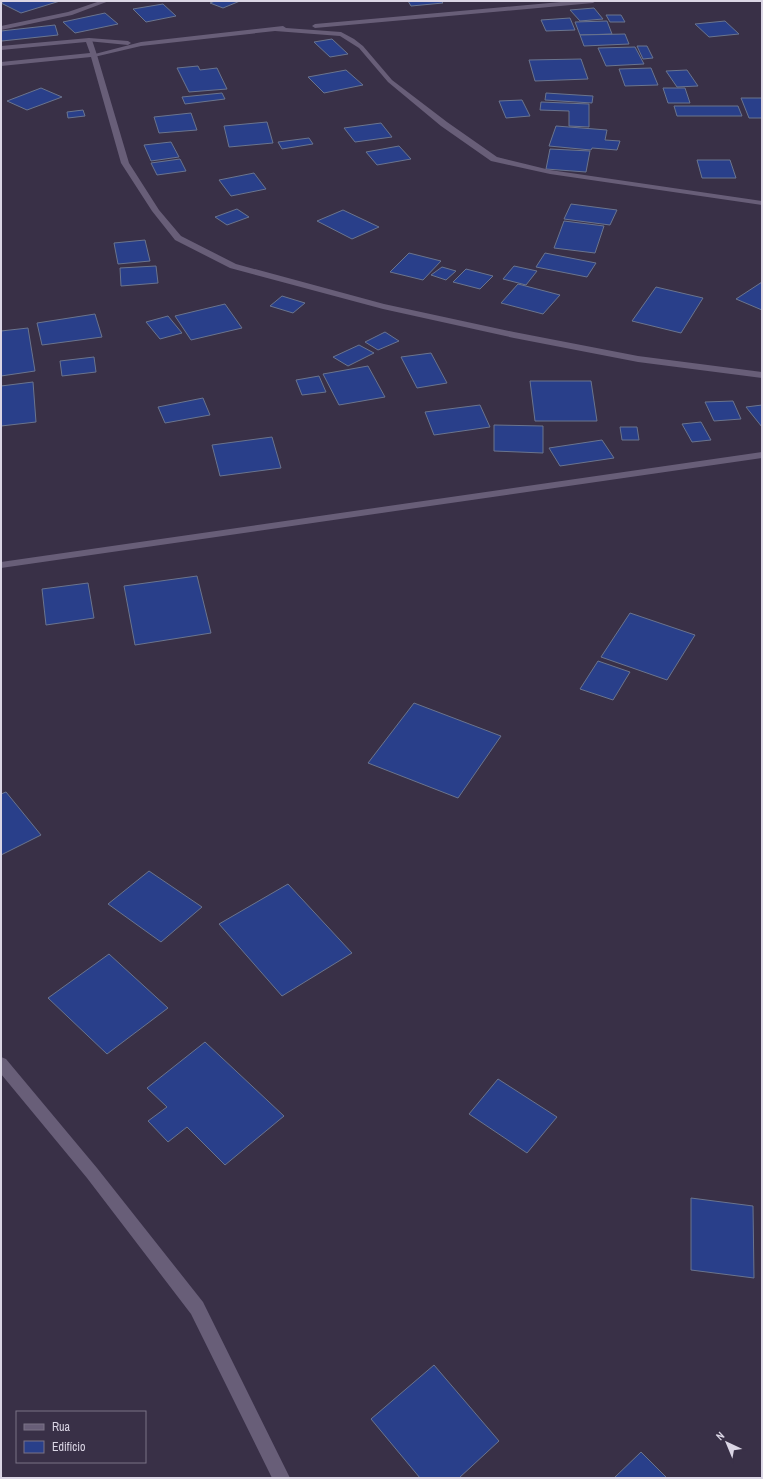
<svg xmlns="http://www.w3.org/2000/svg" width="763" height="1479" font-family="'Archivo Narrow',sans-serif">
<rect width="100%" height="100%" fill="#393047"/>
<g fill="#293f8a" stroke="#6a748e">
<path d="M 4,1 L 60,1 L 21,13 L 1,3 Z"/>
<path d="M 215,1 L 240,1 L 223,8 L 210,3 Z"/>
<path d="M 408,1 L 441,1 L 443,3 L 411,6 Z"/>
<path d="M 163,4 L 176,16 L 146,22 L 133,9 Z"/>
<path d="M 594,8 L 603,19 L 580,21 L 570,10 Z"/>
<path d="M 105,13 L 118,24 L 75,33 L 63,22 Z"/>
<path d="M 606,15 L 621,15 L 625,22 L 610,22 Z"/>
<path d="M 570,18 L 575,30 L 546,31 L 541,20 Z"/>
<path d="M 607,21 L 612,34 L 580,35 L 575,22 Z"/>
<path d="M 725,21 L 739,34 L 709,37 L 695,24 Z"/>
<path d="M 55,25 L 58,35 L 2,41 L 1,39 L 1,31 Z"/>
<path d="M 625,34 L 629,44 L 584,46 L 580,35 Z"/>
<path d="M 332,39 L 348,54 L 330,57 L 314,42 Z"/>
<path d="M 637,46 L 647,46 L 653,58 L 643,59 Z"/>
<path d="M 635,47 L 644,64 L 606,66 L 598,48 Z"/>
<path d="M 581,59 L 588,79 L 535,81 L 529,60 Z"/>
<path d="M 198,66 L 200,70 L 217,68 L 227,89 L 189,92 L 177,68 Z"/>
<path d="M 651,68 L 658,85 L 625,86 L 619,69 Z"/>
<path d="M 346,70 L 363,85 L 324,93 L 308,77 Z"/>
<path d="M 687,70 L 698,86 L 677,87 L 666,71 Z"/>
<path d="M 41,88 L 62,97 L 27,110 L 7,101 Z"/>
<path d="M 663,88 L 685,88 L 690,103 L 668,103 Z"/>
<path d="M 222,93 L 225,99 L 185,104 L 182,97 Z"/>
<path d="M 546,93 L 593,96 L 592,103 L 545,100 Z"/>
<path d="M 741,98 L 762,98 L 762,118 L 749,118 Z"/>
<path d="M 522,100 L 530,116 L 506,118 L 499,101 Z"/>
<path d="M 541,102 L 589,104 L 589,127 L 569,126 L 569,111 L 540,110 Z"/>
<path d="M 674,106 L 738,106 L 742,116 L 677,116 Z"/>
<path d="M 83,110 L 85,116 L 68,118 L 67,112 Z"/>
<path d="M 191,113 L 197,130 L 159,133 L 154,117 Z"/>
<path d="M 267,122 L 273,143 L 229,147 L 224,126 Z"/>
<path d="M 381,123 L 392,137 L 355,142 L 344,128 Z"/>
<path d="M 556,126 L 607,130 L 605,140 L 620,141 L 617,150 L 592,148 L 591,150 L 549,146 Z"/>
<path d="M 309,138 L 313,144 L 282,149 L 278,142 Z"/>
<path d="M 171,142 L 179,157 L 151,161 L 144,145 Z"/>
<path d="M 399,146 L 411,159 L 377,165 L 366,152 Z"/>
<path d="M 550,149 L 590,151 L 586,172 L 546,169 Z"/>
<path d="M 180,159 L 186,171 L 157,175 L 151,163 Z"/>
<path d="M 697,160 L 730,160 L 736,178 L 702,178 Z"/>
<path d="M 254,173 L 266,189 L 231,196 L 219,180 Z"/>
<path d="M 571,204 L 617,210 L 610,225 L 564,219 Z"/>
<path d="M 237,209 L 249,217 L 227,225 L 215,217 Z"/>
<path d="M 343,210 L 379,227 L 352,239 L 317,221 Z"/>
<path d="M 564,221 L 604,226 L 595,253 L 554,248 Z"/>
<path d="M 145,240 L 150,261 L 118,264 L 114,243 Z"/>
<path d="M 409,253 L 441,261 L 423,280 L 390,272 Z"/>
<path d="M 545,253 L 596,263 L 587,277 L 536,267 Z"/>
<path d="M 156,266 L 158,283 L 121,286 L 120,268 Z"/>
<path d="M 514,266 L 537,271 L 526,285 L 503,279 Z"/>
<path d="M 442,267 L 456,271 L 446,280 L 431,275 Z"/>
<path d="M 466,269 L 493,276 L 480,289 L 453,282 Z"/>
<path d="M 762,282 L 762,310 L 736,299 Z"/>
<path d="M 518,284 L 560,295 L 543,314 L 501,303 Z"/>
<path d="M 656,287 L 703,298 L 681,333 L 632,321 Z"/>
<path d="M 282,296 L 305,303 L 293,313 L 270,306 Z"/>
<path d="M 225,304 L 242,328 L 191,340 L 175,316 Z"/>
<path d="M 95,314 L 102,337 L 42,345 L 37,323 Z"/>
<path d="M 168,316 L 182,333 L 160,339 L 146,322 Z"/>
<path d="M 28,328 L 35,371 L 1,376 L 1,331 Z"/>
<path d="M 385,332 L 399,341 L 378,350 L 365,342 Z"/>
<path d="M 359,345 L 374,353 L 348,366 L 333,357 Z"/>
<path d="M 431,353 L 447,383 L 417,388 L 401,357 Z"/>
<path d="M 94,357 L 96,372 L 62,376 L 60,361 Z"/>
<path d="M 368,366 L 385,397 L 339,405 L 323,374 Z"/>
<path d="M 319,376 L 326,392 L 302,395 L 296,380 Z"/>
<path d="M 530,381 L 591,381 L 597,421 L 535,421 Z"/>
<path d="M 33,382 L 36,422 L 1,426 L 1,386 Z"/>
<path d="M 203,398 L 210,415 L 165,423 L 158,407 Z"/>
<path d="M 733,401 L 741,419 L 714,421 L 705,402 Z"/>
<path d="M 480,405 L 490,427 L 434,435 L 425,412 Z"/>
<path d="M 762,405 L 762,427 L 746,407 Z"/>
<path d="M 701,422 L 711,440 L 692,442 L 682,424 Z"/>
<path d="M 494,425 L 543,426 L 543,453 L 494,451 Z"/>
<path d="M 620,427 L 637,427 L 639,440 L 622,440 Z"/>
<path d="M 272,437 L 281,468 L 220,476 L 212,445 Z"/>
<path d="M 602,440 L 614,458 L 560,466 L 549,448 Z"/>
<path d="M 197,576 L 211,633 L 135,645 L 124,586 Z"/>
<path d="M 88,583 L 94,618 L 46,625 L 42,589 Z"/>
<path d="M 630,613 L 695,635 L 667,680 L 601,657 Z"/>
<path d="M 598,661 L 630,672 L 613,700 L 580,689 Z"/>
<path d="M 414,703 L 501,736 L 458,798 L 368,763 Z"/>
<path d="M 6,792 L 41,835 L 1,855 L 1,794 Z"/>
<path d="M 149,871 L 202,907 L 161,942 L 108,904 Z"/>
<path d="M 288,884 L 352,953 L 282,996 L 219,924 Z"/>
<path d="M 109,954 L 168,1008 L 107,1054 L 48,998 Z"/>
<path d="M 205,1042 L 284,1116 L 225,1165 L 187,1127 L 168,1142 L 148,1121 L 167,1107 L 147,1088 Z"/>
<path d="M 498,1079 L 557,1117 L 527,1153 L 469,1114 Z"/>
<path d="M 691,1198 L 753,1206 L 754,1278 L 691,1270 Z"/>
<path d="M 434,1365 L 499,1441 L 459,1478 L 420,1478 L 371,1419 Z"/>
<path d="M 641,1452 L 667,1478 L 614,1478 Z"/>
</g>
<g fill="none" stroke-linecap="round" stroke-linejoin="round">
<g fill="#685e78" fill-rule="evenodd">
<path d="M 100,1 L 109,1 L 72,15 L 1,30 L 1,26 L 68,12 Z"/>
<path d="M 572,1 L 596,1 L 593,3 L 315,28 L 312,26 L 315,24 Z"/>
<path d="M 283,26 L 286,28 L 341,32 L 354,39 L 363,46 L 392,80 L 447,122 L 497,157 L 550,170 L 762,201 L 762,205 L 550,174 L 491,161 L 441,126 L 388,82 L 359,48 L 340,36 L 275,31 L 141,46 L 94,57 L 91,55 L 141,42 Z"/>
<path d="M 89,38 L 128,41 L 131,43 L 128,45 L 87,41 L 86,40 Z"/>
<path d="M 1,1057 L 6,1059 L 97,1168 L 203,1302 L 290,1478 L 272,1478 L 191,1314 L 87,1178 L 1,1074 Z"/>
</g>
<g fill="#685e78" fill-rule="evenodd">
<path d="M 89,38 L 92,40 L 97,55 L 129,163 L 159,210 L 181,236 L 236,264 L 384,304 L 514,332 L 638,356 L 762,372 L 762,378 L 638,362 L 514,338 L 383,309 L 230,268 L 175,240 L 152,211 L 121,163 L 91,57 L 1,66 L 1,62 L 90,53 L 86,42 L 1,50 L 1,46 Z"/>
<path d="M 762,452 L 762,458 L 1,568 L 1,562 Z"/>
</g>
</g>
<rect width="763" height="1479" fill="none" stroke="#dbd6e5" stroke-width="4"/>
<rect x="16" y="1411" width="130" height="52" fill="#393047" stroke="#7a7286"/>
<rect x="24" y="1424" width="20" height="6" fill="#685e78" stroke="#7a7286"/>
<text x="52" y="1431" font-size="12" fill="#dbd6e5">Rua</text>
<rect x="24" y="1441" width="20" height="12" fill="#293f8a" stroke="#7a7286"/>
<text x="52" y="1451" font-size="12" fill="#dbd6e5">Edifício</text>
<g transform="translate(727 1443) rotate(316)" stroke="#393047" stroke-width="3" paint-order="stroke">
<path d="M0-3L7 15L0 10L-7 15Z" fill="#dbd6e5"/>
<text y="-6" font-size="11" font-weight="bold" text-anchor="middle" fill="#dbd6e5">N</text>
</g>
</svg>
